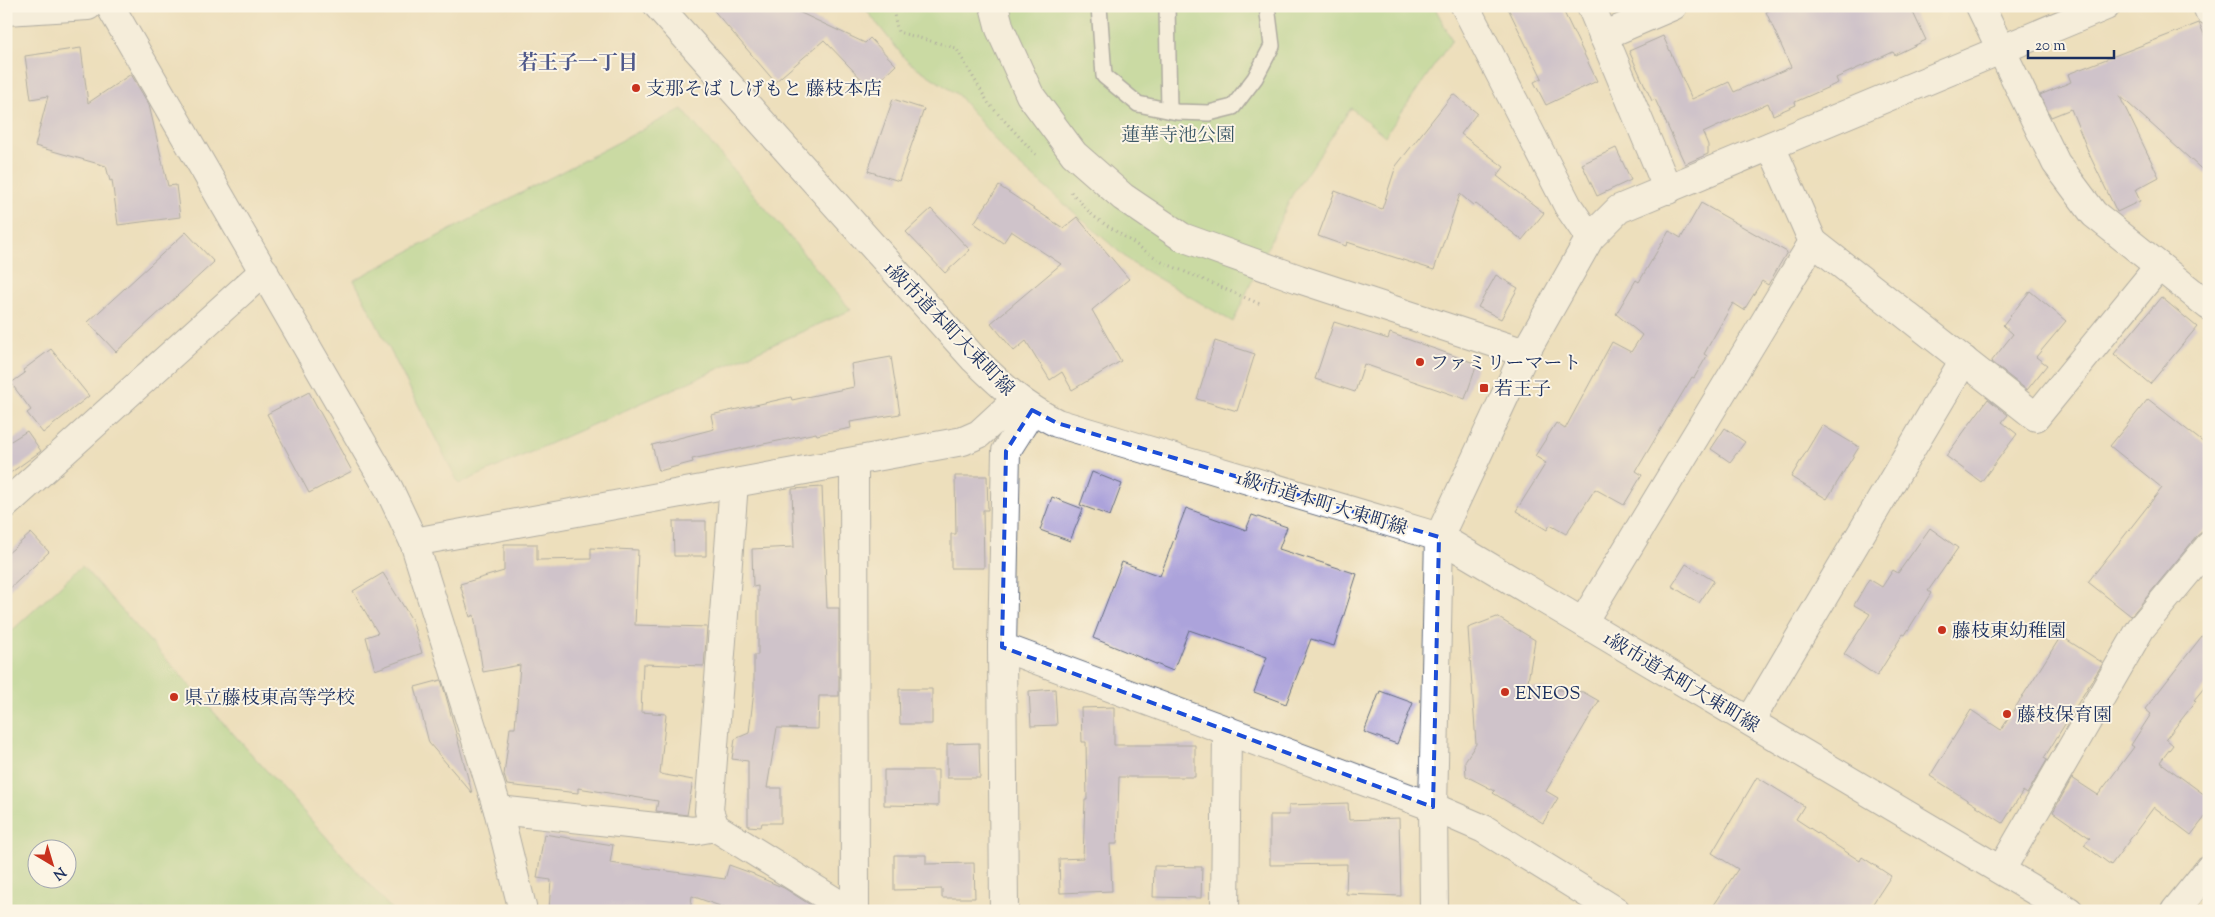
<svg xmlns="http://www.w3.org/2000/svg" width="2215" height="917" font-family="'Sorts Mill Goudy','Noto Serif JP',serif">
<rect width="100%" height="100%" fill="#fcf5e5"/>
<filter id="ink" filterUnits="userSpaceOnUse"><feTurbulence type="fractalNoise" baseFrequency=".02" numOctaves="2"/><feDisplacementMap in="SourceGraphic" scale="10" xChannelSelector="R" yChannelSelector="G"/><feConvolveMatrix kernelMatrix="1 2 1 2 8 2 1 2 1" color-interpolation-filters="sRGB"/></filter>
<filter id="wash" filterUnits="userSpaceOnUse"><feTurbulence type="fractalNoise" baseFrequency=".0096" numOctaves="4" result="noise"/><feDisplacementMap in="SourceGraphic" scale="20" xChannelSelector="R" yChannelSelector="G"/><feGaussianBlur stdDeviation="1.12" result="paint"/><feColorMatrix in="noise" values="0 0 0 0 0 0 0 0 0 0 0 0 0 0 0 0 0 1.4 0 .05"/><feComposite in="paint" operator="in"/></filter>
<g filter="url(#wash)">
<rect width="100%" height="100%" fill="#eddfbc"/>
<g fill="#9fd586" stroke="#5d8272" fill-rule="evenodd">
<path d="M 863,6 L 1434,6 L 1452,40 L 1385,136 L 1351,108 L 1292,195 L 1233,322 L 1132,263 L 1008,155 L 958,95 L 907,61 Z"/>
<path d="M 682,109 L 851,310 L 459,484 L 354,280 Z"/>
<path d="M 82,566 L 393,911 L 6,911 L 6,636 ZM 38,850 L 68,850 L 68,880 L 38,880 Z"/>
</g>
<g id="blocks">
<g fill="#aca3db">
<path d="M 710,6 L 786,6 L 865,43 L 870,38 L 896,65 L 871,89 L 824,40 L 775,82 Z"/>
<path d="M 1507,6 L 1561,6 L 1597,81 L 1546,105 L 1534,82 L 1542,78 Z"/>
<path d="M 1778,6 L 1910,6 L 1926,40 L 1895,55 L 1893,52 L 1836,78 L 1838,83 L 1795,102 L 1796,105 L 1773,115 L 1768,103 L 1703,133 L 1708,145 L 1708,154 L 1685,164 L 1655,99 L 1652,101 L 1629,51 L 1663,36 L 1692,99 L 1729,82 L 1734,92 L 1791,67 L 1766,12 Z"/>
<path d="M 2199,23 L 2209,45 L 2209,176 L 2119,95 L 2159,177 L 2135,190 L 2140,201 L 2117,212 L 2090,156 L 2071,109 L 2051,117 L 2040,95 L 2071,82 L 2068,74 Z"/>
<path d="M 81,48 L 88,103 L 131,74 L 149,105 L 168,186 L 176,185 L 180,217 L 118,225 L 112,180 L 110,181 L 106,166 L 35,146 L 48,96 L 31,99 L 25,56 Z"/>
<path d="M 1453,94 L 1477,113 L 1461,134 L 1504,167 L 1497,176 L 1544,213 L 1522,240 L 1476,204 L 1474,206 L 1460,194 L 1434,270 L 1347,242 L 1346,246 L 1318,236 L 1335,191 L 1382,209 L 1396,166 Z"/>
<path d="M 893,99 L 924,109 L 899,181 L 868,171 Z"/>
<path d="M 1616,148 L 1631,180 L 1597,196 L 1582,164 Z"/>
<path d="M 999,186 L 1063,228 L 1077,217 L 1129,279 L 1092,310 L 1121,361 L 1072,390 L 1062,372 L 1050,380 L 1026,341 L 1014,351 L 991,323 L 1061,264 L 1011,231 L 1003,243 L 974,223 Z"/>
<path d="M 1701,203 L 1787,252 L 1768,285 L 1762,281 L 1744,310 L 1733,303 L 1704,354 L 1707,356 L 1694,378 L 1692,377 L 1636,471 L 1642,475 L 1624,505 L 1595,489 L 1566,534 L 1550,525 L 1547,530 L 1516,511 L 1546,463 L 1535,456 L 1556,423 L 1565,429 L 1612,342 L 1631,352 L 1642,335 L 1616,314 L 1636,280 L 1639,282 L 1669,231 L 1681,238 Z"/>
<path d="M 931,209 L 970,250 L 945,273 L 906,232 Z"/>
<path d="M 186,232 L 214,262 L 116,352 L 88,322 Z"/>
<path d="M 1496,275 L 1518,288 L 1501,319 L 1478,307 Z"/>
<path d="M 2030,291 L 2066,321 L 2036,357 L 2047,365 L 2027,390 L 1991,362 L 2013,334 L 2003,325 Z"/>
<path d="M 2161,297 L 2197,327 L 2150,384 L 2114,354 Z"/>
<path d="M 1334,322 L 1388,339 L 1390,333 L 1477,364 L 1465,399 L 1364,364 L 1355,392 L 1315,379 Z"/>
<path d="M 1215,341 L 1255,354 L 1237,411 L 1197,399 Z"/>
<path d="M 51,349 L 89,396 L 43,433 L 27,413 L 31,410 L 11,383 L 25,373 L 23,370 Z"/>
<path d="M 891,357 L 900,414 L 850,422 L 851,428 L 817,435 L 816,433 L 692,459 L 693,462 L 659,471 L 652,445 L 714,429 L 711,415 L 791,397 L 792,400 L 854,387 L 851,364 Z"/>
<path d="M 309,392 L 352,471 L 309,493 L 267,414 Z"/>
<path d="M 1988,399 L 2008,415 L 2002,422 L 2017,434 L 1981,482 L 1946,456 Z"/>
<path d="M 2148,399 L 2209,447 L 2209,526 L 2197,536 L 2131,616 L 2088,582 L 2162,488 L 2110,446 Z"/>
<path d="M 1822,425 L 1859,447 L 1827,499 L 1791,477 Z"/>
<path d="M 1725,428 L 1745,442 L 1730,462 L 1711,449 Z"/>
<path d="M 27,431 L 41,451 L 6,476 L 6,444 Z"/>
<path d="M 1092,472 L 1122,484 L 1110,516 L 1080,505 Z"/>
<path d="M 955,476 L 987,476 L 988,510 L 983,510 L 984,568 L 951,568 L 951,534 L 956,534 Z"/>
<path d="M 822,487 L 827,608 L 839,608 L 839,696 L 819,696 L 818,729 L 777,728 L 767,788 L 781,788 L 781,823 L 762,823 L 761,827 L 748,826 L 748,761 L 732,759 L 735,739 L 749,733 L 754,691 L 754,655 L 758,655 L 758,586 L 753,587 L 752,549 L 794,547 L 792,489 Z"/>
<path d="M 1052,497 L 1083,509 L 1070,541 L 1040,530 Z"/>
<path d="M 1186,508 L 1246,530 L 1252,515 L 1287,527 L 1279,549 L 1357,574 L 1334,646 L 1311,639 L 1286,704 L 1254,692 L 1267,657 L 1189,630 L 1173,671 L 1093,638 L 1122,562 L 1160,576 Z"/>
<path d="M 673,521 L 706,521 L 706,556 L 674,556 Z"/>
<path d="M 1930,528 L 1958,548 L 1928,591 L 1931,593 L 1905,635 L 1903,634 L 1877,676 L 1844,654 L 1870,614 L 1854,605 L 1869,579 L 1882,587 L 1893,570 L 1898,573 Z"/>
<path d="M 31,533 L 49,552 L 6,592 L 6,555 Z"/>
<path d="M 504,544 L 537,544 L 537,560 L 591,559 L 591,548 L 638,550 L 635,625 L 707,627 L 704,666 L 643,664 L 641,712 L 666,714 L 660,774 L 693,780 L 687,815 L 656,811 L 658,801 L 578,788 L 578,793 L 507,785 L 504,775 L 510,728 L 515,728 L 520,665 L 483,672 L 474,615 L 470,617 L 460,584 L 504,571 Z"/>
<path d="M 1686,564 L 1714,581 L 1699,603 L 1672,586 Z"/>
<path d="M 383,573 L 412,620 L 422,653 L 375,670 L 366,637 L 378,633 L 353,591 Z"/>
<path d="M 1497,617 L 1535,640 L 1527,687 L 1583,692 L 1599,701 L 1546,791 L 1558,798 L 1543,823 L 1493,793 L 1495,791 L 1466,776 L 1465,761 L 1476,744 L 1468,628 Z"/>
<path d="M 2209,627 L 2209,682 L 2194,700 L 2196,701 L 2166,739 L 2173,745 L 2160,762 L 2209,798 L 2209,812 L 2191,835 L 2154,807 L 2111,865 L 2084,845 L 2090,838 L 2053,812 L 2072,778 L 2098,795 L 2134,747 L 2131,745 L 2151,714 L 2145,709 Z"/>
<path d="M 2061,636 L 2103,663 L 2044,758 L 2047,760 L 2027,794 L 2023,791 L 2003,823 L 1930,776 L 1971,710 L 2001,730 Z"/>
<path d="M 441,680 L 446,696 L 472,793 L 429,743 L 415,687 Z"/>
<path d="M 899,689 L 932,689 L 932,724 L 900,724 Z"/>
<path d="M 1055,689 L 1057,725 L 1031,726 L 1029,691 Z"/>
<path d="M 1380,691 L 1413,703 L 1397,744 L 1364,732 Z"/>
<path d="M 1114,707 L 1114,745 L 1195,745 L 1195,777 L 1119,777 L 1117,844 L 1110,844 L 1112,891 L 1060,893 L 1059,859 L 1083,858 L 1085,800 L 1087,800 L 1086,742 L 1082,742 L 1081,708 Z"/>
<path d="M 979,743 L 980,778 L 947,778 L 947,744 Z"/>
<path d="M 884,770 L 938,770 L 938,806 L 884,805 Z"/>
<path d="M 1757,777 L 1804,806 L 1796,819 L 1860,861 L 1862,857 L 1891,876 L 1868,911 L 1710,911 L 1738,869 L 1712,853 Z"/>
<path d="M 1348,803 L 1349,820 L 1399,818 L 1401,896 L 1346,894 L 1347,864 L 1270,865 L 1270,815 L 1289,815 L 1289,805 Z"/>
<path d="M 544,834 L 613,845 L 610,863 L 725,879 L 729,865 L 754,874 L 754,875 L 784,888 L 820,911 L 734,911 L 692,896 L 690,911 L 549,911 L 551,880 L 537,878 Z"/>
<path d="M 894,855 L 926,855 L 926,864 L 974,863 L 975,898 L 942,898 L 942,889 L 894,890 Z"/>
<path d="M 1154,866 L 1202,867 L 1201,898 L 1153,897 Z"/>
</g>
</g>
</g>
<g filter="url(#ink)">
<use href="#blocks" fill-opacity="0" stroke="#646d7f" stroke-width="1"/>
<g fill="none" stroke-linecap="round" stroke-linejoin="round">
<defs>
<g id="service">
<path d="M 1099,6 L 1104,76 L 1138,104 L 1177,112 L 1209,113 L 1233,107 L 1255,78 L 1272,46 L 1267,6"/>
<path d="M 1167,6 L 1169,110"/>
</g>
<g id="minor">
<path d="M 110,6 L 389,489 L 414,542 L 498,810 L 523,911"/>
<path d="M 1465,6 L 1568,206 L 1590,238"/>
<path d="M 1591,6 L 1668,190"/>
<path d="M 1980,6 L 2056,163 L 2094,214 L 2209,306"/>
<path d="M 2207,6 L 2209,11"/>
<path d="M 6,11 L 88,6"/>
<path d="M 1603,36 L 1673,6"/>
<path d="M 1813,242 L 2036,417 L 2159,266"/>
<path d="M 854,462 L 855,911"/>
<path d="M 734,483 L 709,811 L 715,827 L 850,911"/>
<path d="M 6,504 L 264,271"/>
<path d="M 414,542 L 963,441 L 979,434 L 1017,399"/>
<path d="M 1583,622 L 1813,242 L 1771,146"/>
<path d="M 1002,647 L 1433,807 L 1484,829 L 1616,911"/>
<path d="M 1750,721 L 1964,360"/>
<path d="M 498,810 L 693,831 L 715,827"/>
<path d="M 2001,870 L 2141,628 L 2209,546"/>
<path d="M 1004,911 L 1002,647 L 1006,451 L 1032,410"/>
<path d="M 1225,911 L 1227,730"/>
<path d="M 2175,911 L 2209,869"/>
</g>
<g id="tertiary">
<path d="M 658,6 L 974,359 C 1002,386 1021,405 1057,423 L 1439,537 L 2069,911"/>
<path d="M 994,6 L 1000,29 L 1030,95 L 1074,154 L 1123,197 L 1182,237 L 1299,279 L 1525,353"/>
<path d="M 1434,911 L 1433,807 L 1439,537 L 1525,353 L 1590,238 L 1619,209 L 2106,6"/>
</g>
</defs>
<use href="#service" stroke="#646d7f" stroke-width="18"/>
<use href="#minor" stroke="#646d7f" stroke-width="30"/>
<use href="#tertiary" stroke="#646d7f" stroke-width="30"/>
<g stroke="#646d7f" stroke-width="3" stroke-dasharray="1 4" stroke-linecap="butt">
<path d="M 892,6 L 898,32 L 956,48 L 989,104 L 1036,155"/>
<path d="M 1071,192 L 1093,216 L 1162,262 L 1260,304"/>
</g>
<use href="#service" stroke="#fff" stroke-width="15"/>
<use href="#minor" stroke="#fff" stroke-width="28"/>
<use href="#tertiary" stroke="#fff" stroke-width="28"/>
</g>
</g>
<path d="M0 0H2215V917H0ZM 1032,410 L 1057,423 L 1439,537 L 1433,807 L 1002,647 L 1006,451 Z" fill="#eddfbc" fill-opacity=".55" fill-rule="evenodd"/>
<path fill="none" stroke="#1d4ed8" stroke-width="4" stroke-dasharray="10 6" stroke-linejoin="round" d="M 1032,410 L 1057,423 L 1439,537 L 1433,807 L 1002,647 L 1006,451 Z"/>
<g fill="#c8321e" stroke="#fcf5e5" stroke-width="2">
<circle cx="636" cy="88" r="5"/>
<circle cx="1420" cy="362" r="5"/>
<rect x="1479" y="383" width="10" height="10" rx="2.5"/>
<circle cx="1942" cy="630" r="5"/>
<circle cx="1505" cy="692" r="5"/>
<circle cx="174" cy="697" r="5"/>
<circle cx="2007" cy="714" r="5"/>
</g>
<g text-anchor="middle" stroke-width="4" stroke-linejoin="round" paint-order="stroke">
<g font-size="19" fill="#1b2f5e" stroke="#fcf5e5" text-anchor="start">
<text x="646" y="95">支那そば しげもと 藤枝本店</text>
<text x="1430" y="369">ファミリーマート</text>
<text x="1494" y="395">若王子</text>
<text x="1952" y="637">藤枝東幼稚園</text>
<text x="1515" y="699">ENEOS</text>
<text x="184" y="704">県立藤枝東高等学校</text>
<text x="2017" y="721">藤枝保育園</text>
</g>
<g font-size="19" fill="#3c5868" stroke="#fcf5e5">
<text x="1178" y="141">蓮華寺池公園</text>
</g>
<g font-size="19" fill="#1b2f5e" stroke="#fcf5e5">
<text transform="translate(950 328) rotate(46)" y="7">1級市道本町大東町線</text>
<text transform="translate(1322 502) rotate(17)" y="7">1級市道本町大東町線</text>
<text transform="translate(1682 681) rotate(31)" y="7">1級市道本町大東町線</text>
</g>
<g font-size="20" font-weight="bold" fill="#4e588a" stroke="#fcf5e5">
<text x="578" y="69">若王子一丁目</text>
</g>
</g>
<rect width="2215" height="917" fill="none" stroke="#fcf5e5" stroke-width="25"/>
<g transform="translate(52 864) rotate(142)"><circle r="24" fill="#fcf5e5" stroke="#a2a6af"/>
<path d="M0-4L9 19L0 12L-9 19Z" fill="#c8321e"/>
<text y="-8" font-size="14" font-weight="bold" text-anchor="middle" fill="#1b2f5e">N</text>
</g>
<path d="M2028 50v8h86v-8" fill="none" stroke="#1b2f5e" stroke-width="2.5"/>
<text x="2035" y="50" font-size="15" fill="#1b2f5e" stroke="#fcf5e5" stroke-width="4" paint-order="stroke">20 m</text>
</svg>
